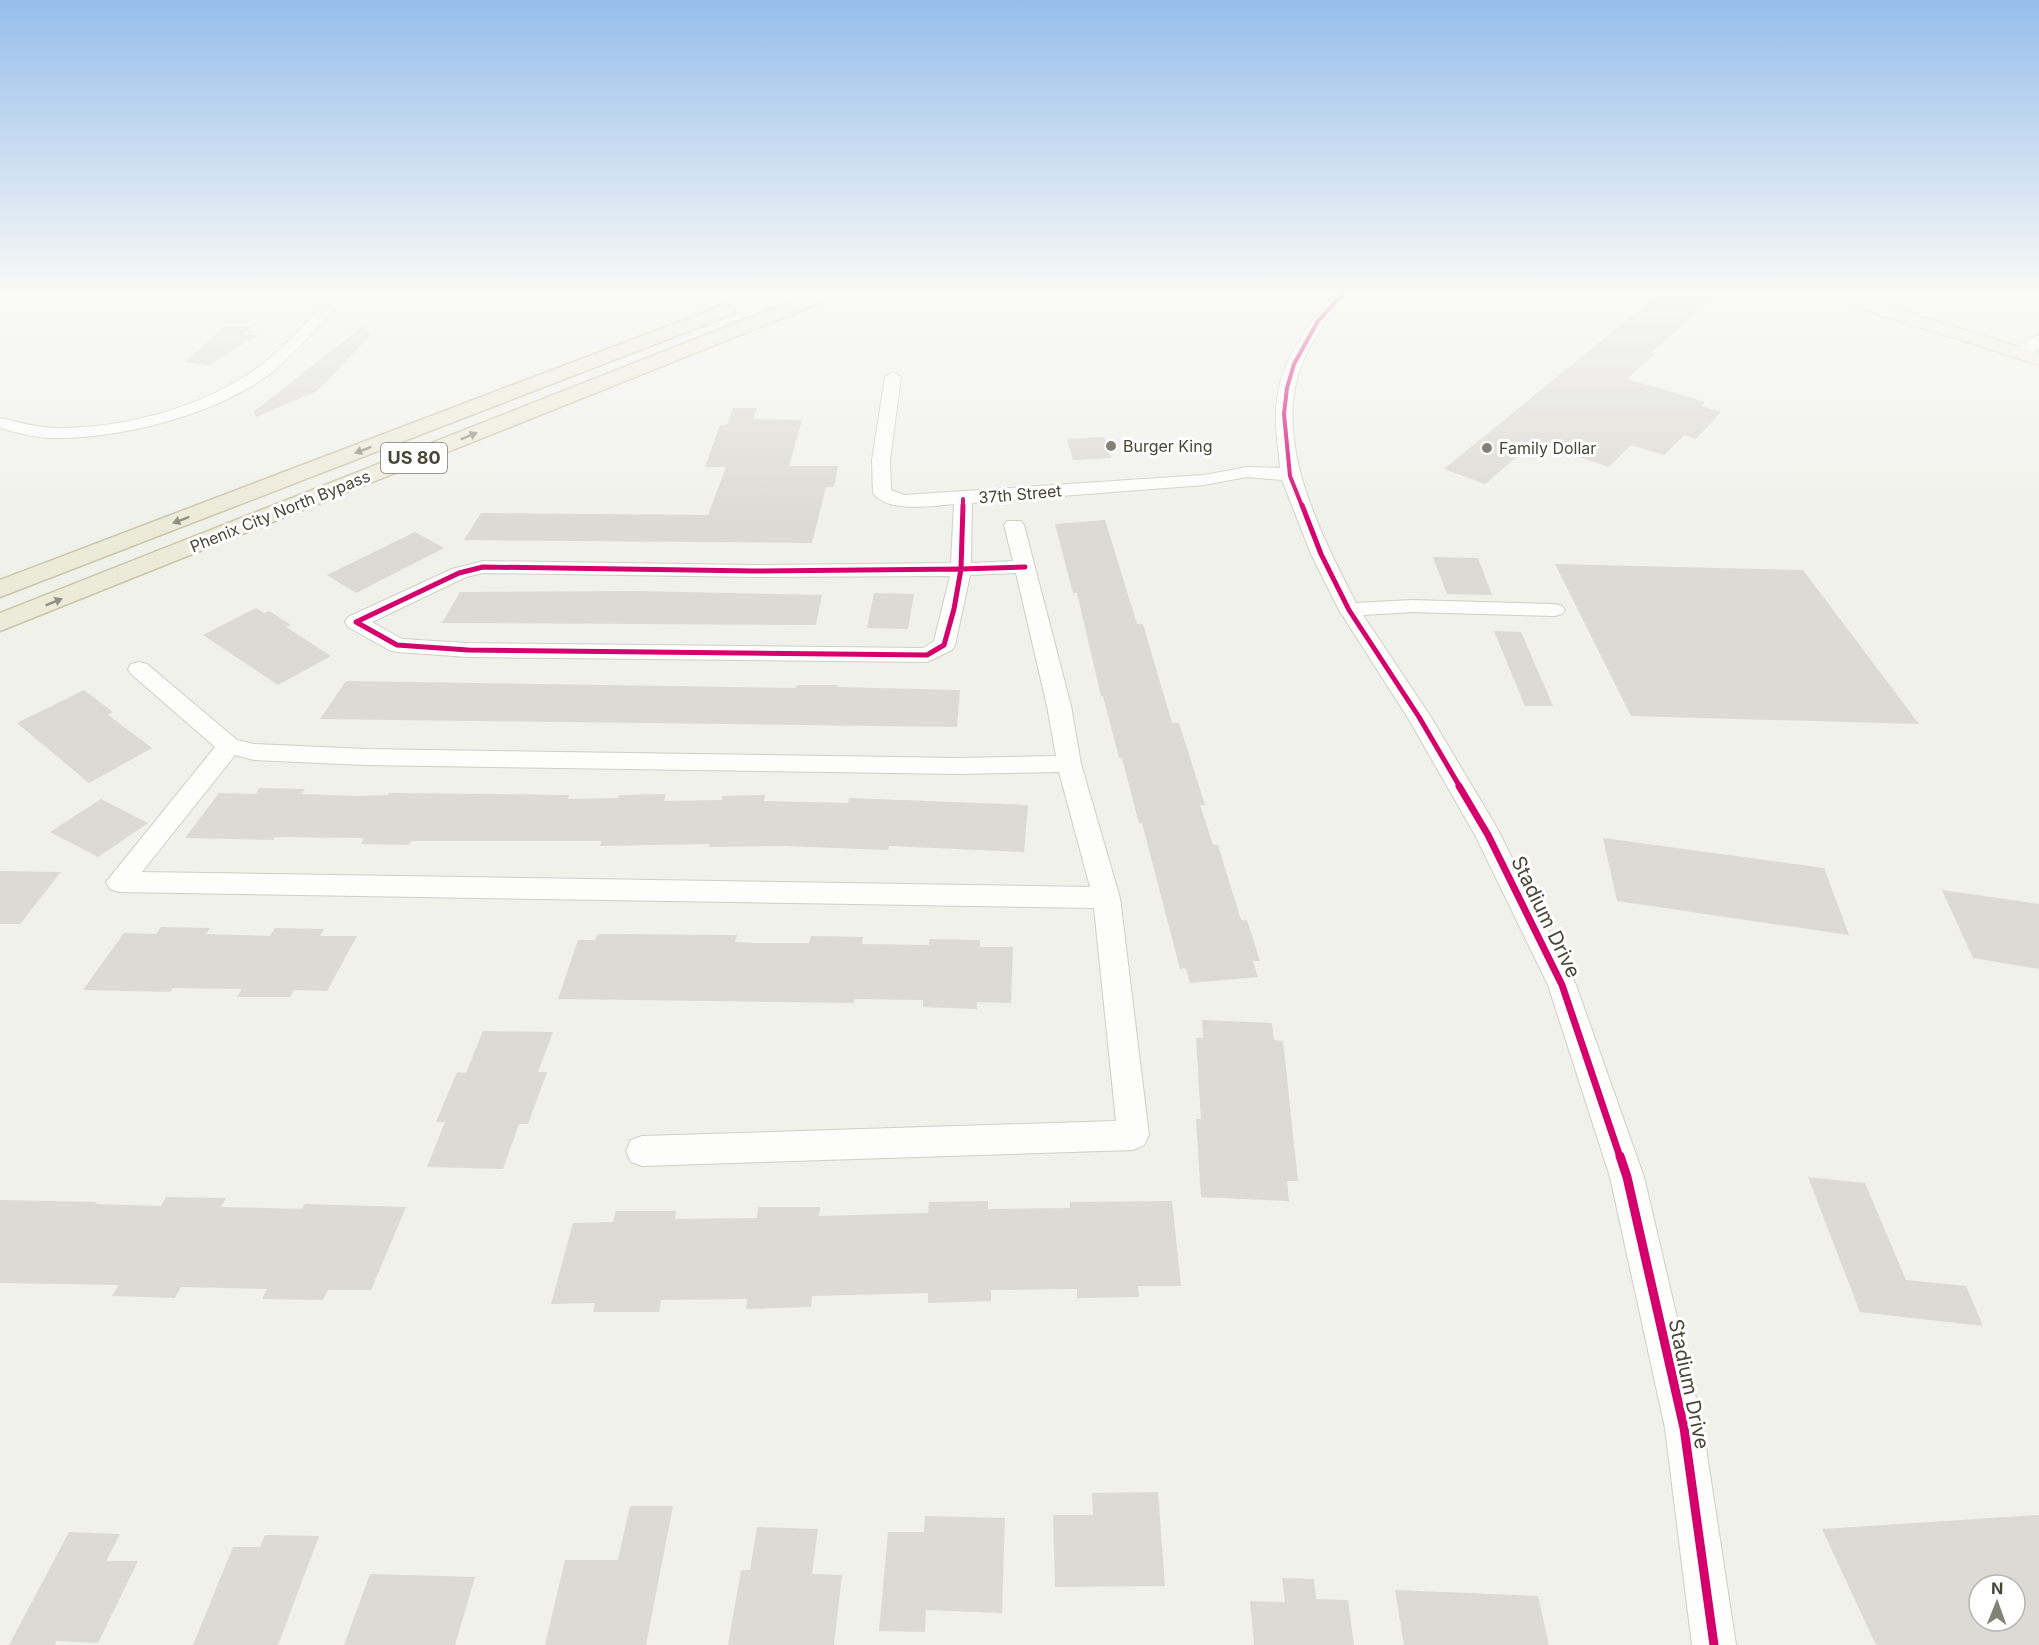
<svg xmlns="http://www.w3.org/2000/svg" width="2039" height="1645" font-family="Inter,sans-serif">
<rect width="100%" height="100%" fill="#f1f1ec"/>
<g fill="#dbdad4" fill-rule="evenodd">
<path d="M 1660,293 L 1719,293 L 1651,353 L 1655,354 L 1627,379 L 1705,402 L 1701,406 L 1721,412 L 1696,439 L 1684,435 L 1664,455 L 1631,445 L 1609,467 L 1534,442 L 1485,484 L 1444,469 Z"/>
<path d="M 363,326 L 371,335 L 317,391 L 256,417 L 253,412 Z"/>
<path d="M 224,327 L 252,327 L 243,335 L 258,335 L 209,365 L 185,362 Z"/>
<path d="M 733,408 L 757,408 L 753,419 L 802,420 L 789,466 L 838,466 L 834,487 L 826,487 L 812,543 L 464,540 L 481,513 L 708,515 L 726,467 L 705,467 L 720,425 L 727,425 Z"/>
<path d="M 1104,437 L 1111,458 L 1073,460 L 1067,439 Z"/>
<path d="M 1105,520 L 1137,624 L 1143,624 L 1172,723 L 1179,723 L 1205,805 L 1200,805 L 1213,845 L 1218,845 L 1241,920 L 1247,920 L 1260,961 L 1253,961 L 1258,977 L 1190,983 L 1186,968 L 1180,969 L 1142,823 L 1139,823 L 1122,758 L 1119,758 L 1103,696 L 1101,696 L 1077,593 L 1073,593 L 1055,524 Z"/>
<path d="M 415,532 L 444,548 L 356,593 L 327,575 Z"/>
<path d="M 1433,557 L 1478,558 L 1492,595 L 1447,594 Z"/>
<path d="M 1555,564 L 1803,570 L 1919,724 L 1631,716 Z"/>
<path d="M 634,591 L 822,595 L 816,625 L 442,623 L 460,592 Z"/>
<path d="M 874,593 L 914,594 L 908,629 L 867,628 Z"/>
<path d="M 256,608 L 264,613 L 269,611 L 291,625 L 286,627 L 331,656 L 278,685 L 203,635 Z"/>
<path d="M 1494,631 L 1521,632 L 1553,706 L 1525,706 Z"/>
<path d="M 346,681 L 796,688 L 797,685 L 838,685 L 837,687 L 960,690 L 957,727 L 320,719 Z"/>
<path d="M 84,690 L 113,712 L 108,715 L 152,748 L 89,783 L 17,723 Z"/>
<path d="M 259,788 L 305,789 L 301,794 L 359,796 L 388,795 L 389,793 L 494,794 L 569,795 L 568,799 L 618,798 L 619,795 L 666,794 L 664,801 L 722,800 L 722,796 L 765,795 L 764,801 L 848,803 L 849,798 L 1028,805 L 1024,852 L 889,846 L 888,850 L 785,846 L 709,847 L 710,844 L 600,846 L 602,841 L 411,841 L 409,845 L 361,844 L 364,838 L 275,837 L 273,840 L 185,838 L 219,793 L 256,794 Z"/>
<path d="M 101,799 L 148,823 L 98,857 L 50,832 Z"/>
<path d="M 1603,838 L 1824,868 L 1849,935 L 1617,901 Z"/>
<path d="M 0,871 L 61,872 L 20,924 L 0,924 Z"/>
<path d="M 1942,890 L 2039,904 L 2039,969 L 1973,958 Z"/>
<path d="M 161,927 L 210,928 L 206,934 L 270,936 L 275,928 L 324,929 L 320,936 L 357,936 L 327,991 L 294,990 L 290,997 L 237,997 L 242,989 L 173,988 L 170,992 L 83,990 L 124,933 L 156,934 Z"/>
<path d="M 598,934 L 737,935 L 735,942 L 754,943 L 809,943 L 811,936 L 863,937 L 862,944 L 929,945 L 929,939 L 980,940 L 980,947 L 1013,947 L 1011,1003 L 977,1002 L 977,1009 L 923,1007 L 923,1000 L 854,999 L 854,1003 L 558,999 L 578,940 L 595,940 Z"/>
<path d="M 1202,1020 L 1272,1023 L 1274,1040 L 1283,1041 L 1298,1181 L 1287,1181 L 1289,1201 L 1201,1197 L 1196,1119 L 1201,1119 L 1196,1038 L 1203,1038 Z"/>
<path d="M 483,1031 L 553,1032 L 538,1072 L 547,1072 L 528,1124 L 519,1124 L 503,1169 L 427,1167 L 445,1122 L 436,1122 L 457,1072 L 466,1073 Z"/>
<path d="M 1808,1177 L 1865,1183 L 1906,1280 L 1966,1286 L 1983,1326 L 1860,1312 Z"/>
<path d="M 166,1197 L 226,1198 L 221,1207 L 302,1209 L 305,1204 L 406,1207 L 371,1290 L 328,1290 L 323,1300 L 262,1299 L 267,1289 L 181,1287 L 175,1298 L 112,1296 L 119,1285 L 0,1283 L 0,1200 L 97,1202 L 95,1204 L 161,1206 Z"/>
<path d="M 988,1201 L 988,1209 L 1070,1208 L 1070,1202 L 1172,1201 L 1181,1286 L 1138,1286 L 1139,1297 L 1077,1298 L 1077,1289 L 991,1290 L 991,1301 L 928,1303 L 928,1293 L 812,1296 L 811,1307 L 746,1309 L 747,1299 L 661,1300 L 659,1312 L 593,1312 L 595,1303 L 551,1304 L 573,1223 L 613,1222 L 616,1211 L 676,1211 L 675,1219 L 757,1218 L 758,1207 L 820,1207 L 819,1216 L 889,1214 L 928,1213 L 929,1202 Z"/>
<path d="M 1158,1492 L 1165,1586 L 1055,1587 L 1053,1515 L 1093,1515 L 1092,1493 Z"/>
<path d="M 630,1506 L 673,1506 L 646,1645 L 545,1645 L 565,1560 L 618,1560 Z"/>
<path d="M 2039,1515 L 2039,1645 L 1876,1645 L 1822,1529 ZM 1979,1585 L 2015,1585 L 2015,1621 L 1979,1621 Z"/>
<path d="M 925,1516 L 1005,1518 L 1002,1613 L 926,1610 L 925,1632 L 879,1631 L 888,1532 L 924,1532 Z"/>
<path d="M 757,1527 L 818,1529 L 812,1574 L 842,1575 L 834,1645 L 728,1645 L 741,1570 L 750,1570 Z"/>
<path d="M 69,1532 L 120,1534 L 106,1561 L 138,1561 L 98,1643 L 56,1641 L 55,1645 L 9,1645 Z"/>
<path d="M 265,1535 L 319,1536 L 278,1645 L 193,1645 L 233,1547 L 260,1547 Z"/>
<path d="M 370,1574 L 475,1577 L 455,1645 L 344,1645 Z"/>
<path d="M 1282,1578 L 1314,1579 L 1316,1599 L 1348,1600 L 1354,1645 L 1254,1645 L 1250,1601 L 1285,1602 Z"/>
<path d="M 1395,1590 L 1538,1596 L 1549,1645 L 1404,1645 Z"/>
</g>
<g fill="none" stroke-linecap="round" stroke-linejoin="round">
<defs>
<g id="minor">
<path d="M 340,293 L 359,293 C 353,300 341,303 333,311 C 311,334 290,360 264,378 C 210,416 120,439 54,438 C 36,438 18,433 0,428 L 0,418 C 18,422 35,427 54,428 C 120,429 198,409 253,371 C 283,351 306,321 332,296 Z"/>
<path d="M 1336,293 L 1351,293 C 1343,304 1331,313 1324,324 C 1316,336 1307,351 1302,364 C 1271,441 1322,536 1356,603 L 1412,600 L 1555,604 L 1562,606 L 1565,610 L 1562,614 L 1555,616 L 1412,612 L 1363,615 L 1431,717 L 1497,828 L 1576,985 L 1644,1177 L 1703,1428 L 1736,1645 L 1692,1645 L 1665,1428 L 1610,1177 L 1548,985 L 1475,835 L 1408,718 L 1339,610 L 1311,554 L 1282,480 L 1247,477 L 1204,485 L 972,503 L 971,563 L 1013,561 L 1004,525 L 1007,521 L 1021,521 L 1024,525 L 1071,706 L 1081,764 L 1120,898 L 1149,1135 L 1144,1145 L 1133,1150 L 642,1166 L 631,1162 L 626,1151 L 631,1140 L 642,1136 L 1116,1121 L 1094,908 L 119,892 L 110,889 L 106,882 L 215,747 L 131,674 L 128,669 L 131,664 L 139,662 L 147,664 L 237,740 L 254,744 L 365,749 L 959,758 L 1056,756 L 1047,706 L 1016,573 L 970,575 L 955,645 L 952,650 L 927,662 L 468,657 L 397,652 L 389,650 L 348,627 L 345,622 L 348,617 L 452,569 L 483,561 L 754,565 L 951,563 L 954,504 C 932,506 887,513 873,493 L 872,460 L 885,377 L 893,372 L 901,377 L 890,460 L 891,490 L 904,495 L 1204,475 L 1247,467 L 1280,468 C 1279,450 1275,431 1276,413 C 1277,366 1305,326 1336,293 ZM 483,573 L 754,577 L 950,576 L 934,641 L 923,648 L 468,643 L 402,639 L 372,622 L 466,577 ZM 235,755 L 254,760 L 365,765 L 959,774 L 1059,772 L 1090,887 L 142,872 Z"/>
<path d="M 2039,335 L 2039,348 L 2027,357 L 2017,357 L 2014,354 C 2020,346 2030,338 2039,335 Z"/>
</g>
<path id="major" d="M 1820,293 L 1847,293 L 2039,353 L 2039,365 L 1823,297 Z"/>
<g id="highway">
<path d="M 812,293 L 837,293 L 835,297 L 0,631 L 0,613 Z"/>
<path d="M 726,304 L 733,306 L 735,310 L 733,314 L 0,597 L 0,580 Z"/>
</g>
</defs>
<use href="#minor" stroke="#cfcfc9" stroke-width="2"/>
<use href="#major" stroke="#d3d3b9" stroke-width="2"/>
<use href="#highway" stroke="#c9c6a7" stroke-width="3"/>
<use href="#minor" fill="#fdfdfc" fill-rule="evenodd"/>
<use href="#major" fill="#f2f1e4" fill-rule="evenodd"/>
<use href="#highway" fill="#ecebd9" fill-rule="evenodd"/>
<defs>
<g id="cycleway-far3">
<path d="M 963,499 L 963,506"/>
<path d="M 1302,506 L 1290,476 L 1284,414 L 1287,388 L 1294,364 L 1318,321 L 1344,293"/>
</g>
<g id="cycleway-far2">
<path d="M 1302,505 L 1321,554 L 1349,610 L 1419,717 L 1460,787"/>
<path d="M 483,567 L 754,571 L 961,569 L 954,609 L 944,645 L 927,655 L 468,650 L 397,645 L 356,622 L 459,573 Z"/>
<path d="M 961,569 L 963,505"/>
<path d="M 961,569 L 1025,567"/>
</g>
<path id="cycleway-far1" d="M 1459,786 L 1488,835 L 1562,985 L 1620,1157"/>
<path id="cycleway" d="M 1620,1156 L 1627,1177 L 1684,1428 L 1714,1645"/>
</defs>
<use href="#cycleway-far3" stroke="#fff" stroke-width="6"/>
<use href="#cycleway-far2" stroke="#fff" stroke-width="8"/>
<use href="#cycleway-far1" stroke="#fff" stroke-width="10"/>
<use href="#cycleway" stroke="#fff" stroke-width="13"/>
<use href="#cycleway-far3" stroke="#d6006c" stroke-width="4"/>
<use href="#cycleway-far2" stroke="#d6006c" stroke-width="5"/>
<use href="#cycleway-far1" stroke="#d6006c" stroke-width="7"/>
<use href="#cycleway" stroke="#d6006c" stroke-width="9"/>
</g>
<defs><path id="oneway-solid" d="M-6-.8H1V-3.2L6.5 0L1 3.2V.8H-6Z" transform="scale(1.5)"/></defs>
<g fill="#929080">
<use href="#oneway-solid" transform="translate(469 436) rotate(-22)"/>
<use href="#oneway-solid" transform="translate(363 450) rotate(159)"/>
<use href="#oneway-solid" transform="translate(181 520) rotate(159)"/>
<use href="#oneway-solid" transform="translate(54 602) rotate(-22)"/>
</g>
<linearGradient id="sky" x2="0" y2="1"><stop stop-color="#96beeb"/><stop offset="0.56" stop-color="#f9f9f6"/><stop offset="1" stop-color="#f9f9f6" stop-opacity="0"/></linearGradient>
<rect width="2039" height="523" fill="url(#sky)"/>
<g fill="#838276" stroke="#fff" stroke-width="2">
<circle cx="1111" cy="446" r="6"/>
<circle cx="1487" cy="448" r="6"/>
</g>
<g text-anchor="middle" stroke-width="6" stroke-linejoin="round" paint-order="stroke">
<g font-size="16" fill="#484637" stroke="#fff" text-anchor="start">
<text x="1123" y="452">Burger King</text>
<text x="1499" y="454">Family Dollar</text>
</g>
<g font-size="16" fill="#484637" stroke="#fff">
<text transform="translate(1020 494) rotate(-5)" y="6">37th Street</text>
<text transform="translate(280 511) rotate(-22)" y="6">Phenix City North Bypass</text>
</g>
<rect fill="#fff" stroke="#7f7e73" stroke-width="1.5" x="381" y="443" width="66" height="30" rx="4.5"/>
<g font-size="18" font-weight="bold" fill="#484637">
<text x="414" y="464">US 80</text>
</g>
<g font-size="20" fill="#484637" stroke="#fff">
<text transform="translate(1546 917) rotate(64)" y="7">Stadium Drive</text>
<text transform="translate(1689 1384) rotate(78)" y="7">Stadium Drive</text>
</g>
</g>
<g transform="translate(1997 1603) rotate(1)"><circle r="28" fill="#ffffff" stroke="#b6b5af" stroke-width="1.5"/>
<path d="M0-4.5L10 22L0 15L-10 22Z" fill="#838276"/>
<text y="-9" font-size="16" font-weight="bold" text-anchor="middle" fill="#484637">N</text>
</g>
</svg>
